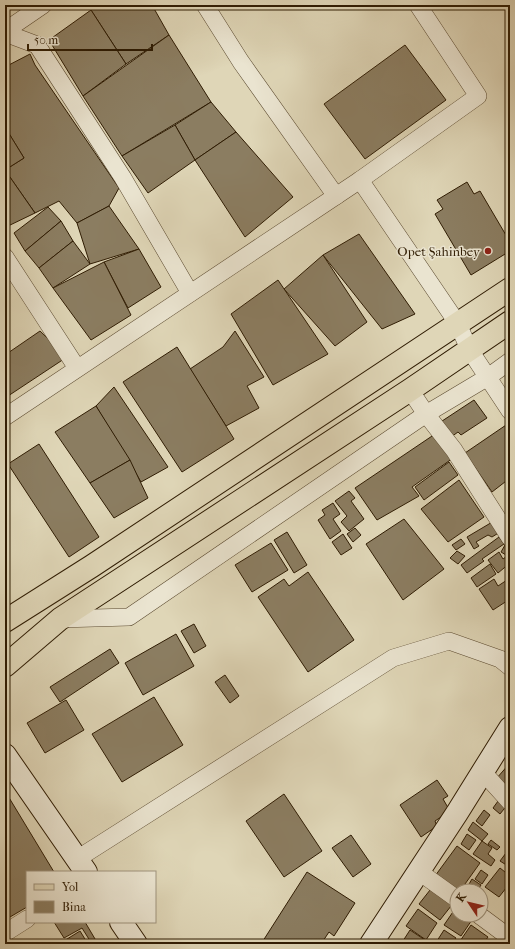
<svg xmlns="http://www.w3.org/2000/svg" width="515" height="949" font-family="'IM FELL French Canon',serif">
<rect width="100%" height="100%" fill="#dfd6b7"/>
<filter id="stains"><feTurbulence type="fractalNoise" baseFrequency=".005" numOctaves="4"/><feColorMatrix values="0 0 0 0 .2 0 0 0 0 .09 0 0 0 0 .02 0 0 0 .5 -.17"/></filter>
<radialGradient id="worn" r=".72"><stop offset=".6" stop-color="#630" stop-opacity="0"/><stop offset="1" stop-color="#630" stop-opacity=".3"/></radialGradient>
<g fill="#8b7d61" stroke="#2f1c03">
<path d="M 99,5 L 152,5 L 169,35 L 126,64 L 91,10 Z"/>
<path d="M 91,10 L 126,64 L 83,96 L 49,40 Z"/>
<path d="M 169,35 L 211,102 L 122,156 L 83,96 Z"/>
<path d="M 405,45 L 446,100 L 365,159 L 324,104 Z"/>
<path d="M 30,54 L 35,65 L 119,188 L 109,206 L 77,223 L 59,201 L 35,213 L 5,170 L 24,158 L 5,127 L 5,67 Z"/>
<path d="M 211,102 L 236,132 L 195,160 L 175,125 Z"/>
<path d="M 175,125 L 195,160 L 148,193 L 122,156 Z"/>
<path d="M 5,127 L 24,158 L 5,170 Z"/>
<path d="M 236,132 L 293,197 L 245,237 L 195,160 Z"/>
<path d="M 5,170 L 35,213 L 6,227 L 5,226 Z"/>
<path d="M 467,182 L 474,194 L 480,191 L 510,242 L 510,251 L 471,275 L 435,214 L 443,209 L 437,200 Z"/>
<path d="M 109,206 L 139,249 L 90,264 L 77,223 Z"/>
<path d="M 48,207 L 61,221 L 25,251 L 14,233 Z"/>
<path d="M 61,221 L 73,241 L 39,268 L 25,251 Z"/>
<path d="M 359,234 L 415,314 L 382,329 L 323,255 Z"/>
<path d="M 73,241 L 90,264 L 53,288 L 39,268 Z"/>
<path d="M 139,249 L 161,287 L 128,308 L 104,262 Z"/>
<path d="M 323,255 L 367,322 L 335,346 L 284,289 Z"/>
<path d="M 104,262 L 131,315 L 91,340 L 53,288 Z"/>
<path d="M 278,280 L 328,354 L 273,385 L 231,314 Z"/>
<path d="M 40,331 L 67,357 L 5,398 L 5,355 Z"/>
<path d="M 235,331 L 264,377 L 247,386 L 259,408 L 226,426 L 190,369 L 223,347 Z"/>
<path d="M 177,347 L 234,439 L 182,472 L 123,382 Z"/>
<path d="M 114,387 L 168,467 L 141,482 L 96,406 Z"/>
<path d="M 474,400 L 487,418 L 461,435 L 458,432 L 447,440 L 436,425 Z"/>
<path d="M 96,406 L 130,460 L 90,483 L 55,432 Z"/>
<path d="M 509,423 L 510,426 L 510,478 L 492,492 L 465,453 Z"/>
<path d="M 438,432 L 456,456 L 412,487 L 419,496 L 377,520 L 355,488 Z"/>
<path d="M 39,444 L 99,537 L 69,557 L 8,464 Z"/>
<path d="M 130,460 L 148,498 L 114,518 L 90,483 Z"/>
<path d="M 449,462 L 458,475 L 424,500 L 415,487 Z"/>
<path d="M 459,480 L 484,517 L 448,542 L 421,509 Z"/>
<path d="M 349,491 L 355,498 L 351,501 L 364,519 L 349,531 L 341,522 L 347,516 L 335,501 Z"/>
<path d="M 333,503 L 340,514 L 333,519 L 341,531 L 330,539 L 318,520 L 325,515 L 322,510 Z"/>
<path d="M 404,519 L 444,569 L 403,600 L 366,544 Z"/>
<path d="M 494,521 L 500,532 L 492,537 L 488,535 L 476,542 L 479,546 L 474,549 L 467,537 Z"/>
<path d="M 355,528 L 361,535 L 353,542 L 347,534 Z"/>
<path d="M 287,532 L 307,565 L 294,573 L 274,540 Z"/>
<path d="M 343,534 L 352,548 L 341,555 L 332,542 Z"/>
<path d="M 499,537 L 504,544 L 482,559 L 484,561 L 467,573 L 461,565 Z"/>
<path d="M 461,539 L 465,544 L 456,550 L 452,545 Z"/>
<path d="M 271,543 L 288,570 L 252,592 L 235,565 Z"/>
<path d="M 505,545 L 510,548 L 506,555 L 501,552 Z"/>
<path d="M 457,551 L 465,556 L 458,564 L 450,558 Z"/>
<path d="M 499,552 L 503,559 L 510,554 L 510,563 L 498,573 L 488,560 Z"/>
<path d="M 490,564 L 496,574 L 477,587 L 471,578 Z"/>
<path d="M 308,572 L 354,640 L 308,672 L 258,597 L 284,579 L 289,586 Z"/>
<path d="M 510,578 L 510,599 L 493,610 L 479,589 L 494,579 L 498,586 Z"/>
<path d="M 194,624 L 206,646 L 194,653 L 181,631 Z"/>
<path d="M 176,634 L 194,666 L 143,695 L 125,663 Z"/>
<path d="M 110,649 L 119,663 L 60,702 L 50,687 Z"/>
<path d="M 225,675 L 239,696 L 230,703 L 215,682 Z"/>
<path d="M 154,697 L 183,745 L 122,782 L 92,734 Z"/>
<path d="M 66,700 L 84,730 L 45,753 L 27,723 Z"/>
<path d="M 510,763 L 510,792 L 496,779 Z"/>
<path d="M 437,780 L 448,796 L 443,799 L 450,811 L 435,821 L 437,826 L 421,837 L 400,805 Z"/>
<path d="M 5,791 L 54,872 L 27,872 L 27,907 L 10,917 L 5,908 Z"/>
<path d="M 284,794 L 322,851 L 284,877 L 246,821 Z"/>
<path d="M 501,797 L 508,804 L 500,814 L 493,808 Z"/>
<path d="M 484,810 L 490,815 L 482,826 L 476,821 Z"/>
<path d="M 473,822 L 488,834 L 482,841 L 468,830 Z"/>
<path d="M 467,834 L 476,840 L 469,850 L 461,844 Z"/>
<path d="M 351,835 L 371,864 L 353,877 L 332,848 Z"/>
<path d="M 491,840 L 500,847 L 497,850 L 488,844 Z"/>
<path d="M 482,841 L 492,848 L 488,854 L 495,860 L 491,866 L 473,854 Z"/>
<path d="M 457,846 L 480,863 L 460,891 L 435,876 Z"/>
<path d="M 506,853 L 510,856 L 510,864 L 508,866 L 500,861 Z"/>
<path d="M 500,868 L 510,876 L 510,883 L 499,897 L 485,887 Z"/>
<path d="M 481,870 L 488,875 L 482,884 L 475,879 Z"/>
<path d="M 307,872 L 355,903 L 334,936 L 329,932 L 321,944 L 261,944 Z"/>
<path d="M 472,879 L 481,885 L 477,891 L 465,891 Z"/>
<path d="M 434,885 L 455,901 L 440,920 L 419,904 Z"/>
<path d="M 481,895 L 487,899 L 481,907 Z"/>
<path d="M 457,906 L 457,915 L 471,915 L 474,917 L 461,936 L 444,925 Z"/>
<path d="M 418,909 L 437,923 L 426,940 L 406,926 Z"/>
<path d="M 54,922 L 85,922 L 98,944 L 92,944 L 82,928 L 64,938 Z"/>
<path d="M 471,925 L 488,937 L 483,944 L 458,944 Z"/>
<path d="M 410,930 L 431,944 L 401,944 Z"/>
<path d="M 444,930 L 456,938 L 452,944 L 435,944 Z"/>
<path d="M 80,931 L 88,944 L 59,944 Z"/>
<path d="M 501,933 L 510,944 L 493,944 Z"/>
</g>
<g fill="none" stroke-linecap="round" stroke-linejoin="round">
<defs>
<g id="street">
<path d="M 205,5 L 241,62 L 336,196"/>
<path d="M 5,31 L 43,5"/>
<path d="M 5,33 L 37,45 L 123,178 L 190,293"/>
<path d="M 360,180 L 458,324 L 469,349 L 510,411"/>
<path d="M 5,257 L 77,368"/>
<path d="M 410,390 L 426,414 L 454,450 L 510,538"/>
<path d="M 5,417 L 360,180 L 478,96 L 418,5"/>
<path d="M 60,619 L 129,617 L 426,414 L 488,377 L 510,361"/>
<path d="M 482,771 L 510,802"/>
<path d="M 77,859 L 393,658 L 449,641 L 500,659 L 510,667"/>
<path d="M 418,871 L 457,899"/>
<path d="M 479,915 L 510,938"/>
<path d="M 5,933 L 27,919"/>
</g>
<g id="secondary">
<path d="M 5,755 L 86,872"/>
<path d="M 121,922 L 136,944"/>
<path d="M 371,944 L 457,813 L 510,728"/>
</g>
<g id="primary">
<path d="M 5,621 L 92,566 L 510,289"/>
<path d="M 5,666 L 60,619 L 410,390 L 510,322"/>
</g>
</defs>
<use href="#street" stroke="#5b4a30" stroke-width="18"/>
<use href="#secondary" stroke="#2f1c03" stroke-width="24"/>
<use href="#primary" stroke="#2f1c03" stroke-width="24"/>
<use href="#street" stroke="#eae4d0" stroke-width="17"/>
<use href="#secondary" stroke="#eae4d0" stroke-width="22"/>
<use href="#primary" stroke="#dfd6b7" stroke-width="22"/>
</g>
<circle fill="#8f2418" stroke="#eae4d0" stroke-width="1.5" cx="488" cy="251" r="4"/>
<g text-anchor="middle" stroke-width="3" stroke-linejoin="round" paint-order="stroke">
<g font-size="13" fill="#2f1c03" stroke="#eae4d0" text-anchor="end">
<text x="480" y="256">Opet Şahinbey</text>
</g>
</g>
<rect width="515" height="949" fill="none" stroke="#dfd6b7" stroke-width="20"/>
<rect x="6" y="6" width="503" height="937" fill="none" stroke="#2f1c03" stroke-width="2"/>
<rect x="10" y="10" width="495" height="929" fill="none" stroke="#2f1c03"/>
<rect x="26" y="871" width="130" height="52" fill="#eae4d0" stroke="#9f947e"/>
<rect x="34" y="884" width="20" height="6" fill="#dfd6b7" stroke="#9f947e"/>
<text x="62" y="891" font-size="12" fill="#2f1c03">Yol</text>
<rect x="34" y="901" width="20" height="12" fill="#8b7d61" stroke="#9f947e"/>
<text x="62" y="911" font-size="12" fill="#2f1c03">Bina</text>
<g transform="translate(469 903) rotate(305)"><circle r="19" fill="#eae4d0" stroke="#9f947e"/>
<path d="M0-3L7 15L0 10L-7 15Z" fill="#8f2418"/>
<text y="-6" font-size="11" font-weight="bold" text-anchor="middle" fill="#2f1c03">K</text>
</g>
<path d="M28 44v6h124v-6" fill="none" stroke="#2f1c03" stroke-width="2"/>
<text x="34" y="44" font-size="12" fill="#2f1c03" stroke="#eae4d0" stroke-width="3" paint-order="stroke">50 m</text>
<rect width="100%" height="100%" filter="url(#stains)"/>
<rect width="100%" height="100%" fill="url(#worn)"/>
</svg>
